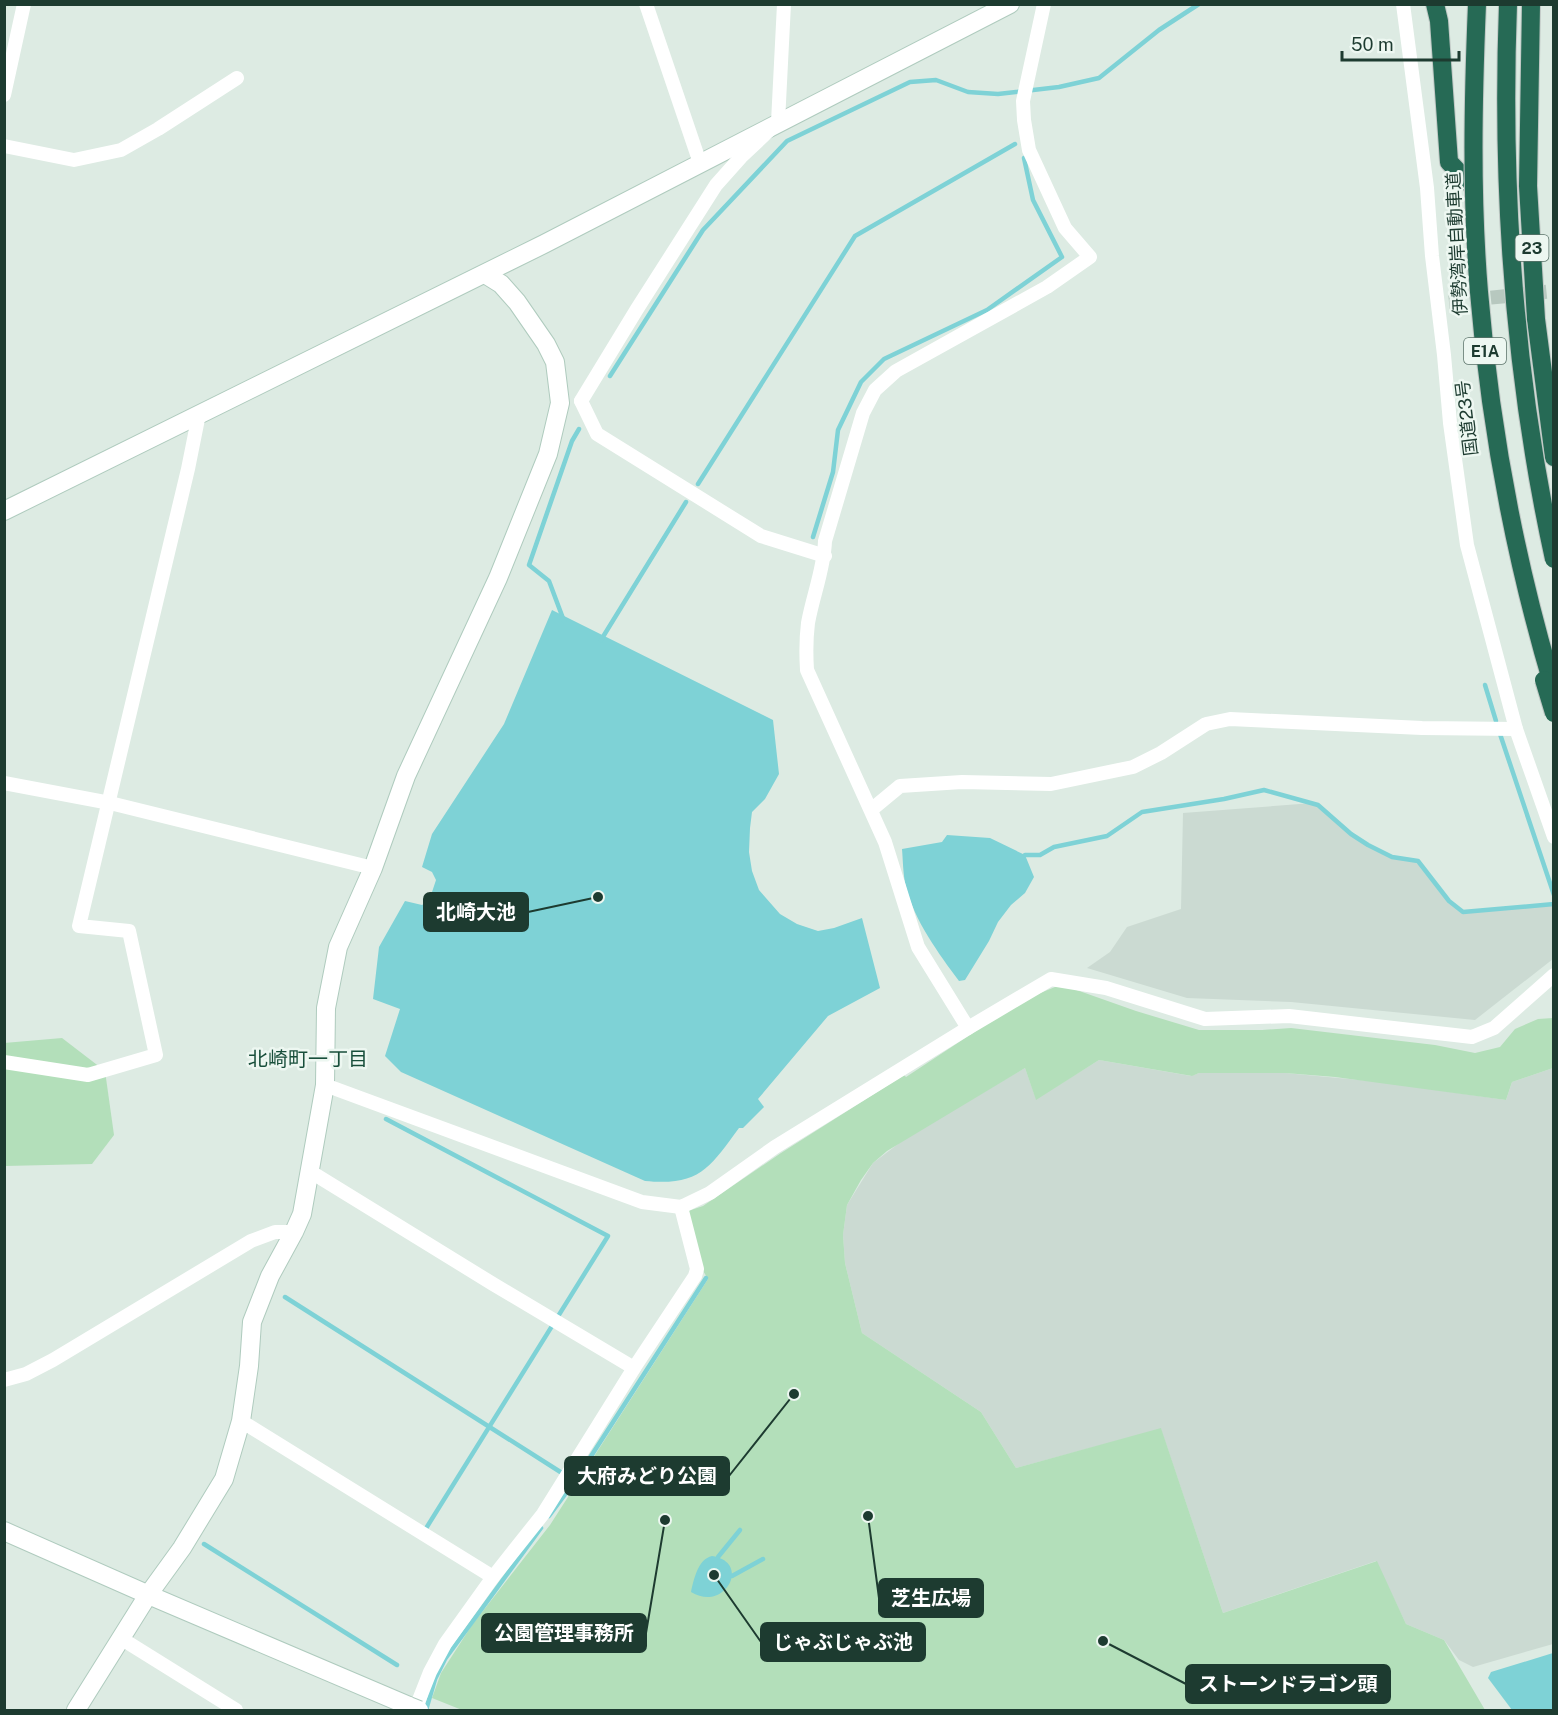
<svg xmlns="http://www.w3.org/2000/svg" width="1558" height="1715" font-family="'Public Sans','Noto Sans JP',sans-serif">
<rect width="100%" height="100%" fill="#ddebe3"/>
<g fill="#cbdad2">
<path d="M 1313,803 L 1351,834 L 1368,845 L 1392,857 L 1418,861 L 1449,901 L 1463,912 L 1553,904 L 1553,959 L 1475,1020 L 1291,1002 L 1187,998 L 1087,968 L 1110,952 L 1127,927 L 1181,909 L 1183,813 Z"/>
<path d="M 1099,1060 L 1191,1076 L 1199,1073 L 1285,1073 L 1381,1082 L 1506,1100 L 1512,1082 L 1553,1068 L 1553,1644 L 1473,1667 L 1459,1660 L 1444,1640 L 1406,1624 L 1376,1561 L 1223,1613 L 1161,1429 L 1016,1468 L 981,1412 L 862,1333 L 845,1263 L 843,1235 L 847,1205 L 873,1163 L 906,1138 L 1025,1068 L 1036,1099 Z"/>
</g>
<g fill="#b3dfba">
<path d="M 1055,987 L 1068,987 L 1136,1011 L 1199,1030 L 1262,1030 L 1291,1028 L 1435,1045 L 1475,1053 L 1500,1047 L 1515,1029 L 1538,1019 L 1553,1018 L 1553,1068 L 1512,1082 L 1506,1100 L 1335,1077 L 1285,1073 L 1199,1073 L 1192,1076 L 1099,1060 L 1036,1100 L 1025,1068 L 887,1151 L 873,1163 L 861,1180 L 847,1205 L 843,1235 L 845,1263 L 862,1333 L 981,1412 L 1016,1468 L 1161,1428 L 1223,1613 L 1377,1561 L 1406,1624 L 1444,1640 L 1485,1710 L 462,1710 L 432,1698 L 441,1673 L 472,1625 L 550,1525 L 708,1279 L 702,1269 L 688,1211 L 703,1206 L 781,1153 L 904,1075 L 906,1077 L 1023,1000 Z"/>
<path d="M 62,1038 L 105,1071 L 114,1135 L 92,1164 L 5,1166 L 4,1043 Z"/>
</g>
<g fill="#7ed2d6">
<path d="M 552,610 L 773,720 L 779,774 L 765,799 L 752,812 L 750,828 L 749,852 L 752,871 L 759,890 L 780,914 L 797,924 L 818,931 L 834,928 L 862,918 L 880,988 L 828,1016 L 758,1099 L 764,1107 L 743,1128 L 739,1128 C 709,1169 699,1186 645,1181 L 401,1072 L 385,1056 L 400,1009 L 373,999 L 379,947 L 405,901 L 422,905 L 429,901 L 436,880 L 432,872 L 422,867 L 432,834 L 504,724 Z"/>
<path d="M 947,835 L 990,838 L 1025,855 L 1034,877 L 1025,893 L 1011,905 L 998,922 L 989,941 L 965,980 L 959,981 C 939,954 914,920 906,887 C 903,875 903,861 902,849 L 942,842 Z"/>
<path d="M 712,1556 C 752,1562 725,1613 691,1592 C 694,1579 698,1559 712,1556 Z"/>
<path d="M 1553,1653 L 1553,1709 L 1550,1710 L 1512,1710 L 1488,1678 L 1491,1672 Z"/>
</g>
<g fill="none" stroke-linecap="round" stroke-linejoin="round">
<g stroke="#7ed2d6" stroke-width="4.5">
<path d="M 610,376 L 703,230 L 787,141 L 910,82 L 936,80 L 968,92 L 998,94 L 1059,87 L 1099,78 L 1159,30 L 1199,4"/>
<path d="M 698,484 L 855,236 L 1015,144"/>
<path d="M 813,537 L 833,472 L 838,430 L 861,382 L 884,359 L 987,310 L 1062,257 L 1033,200 L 1024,158"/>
<path d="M 564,621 L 549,581 L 529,565 L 572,441 L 579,429"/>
<path d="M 601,640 L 686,502"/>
<path d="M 1485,685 L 1496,721"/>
<path d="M 1500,734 L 1554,895"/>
<path d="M 1025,855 L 1040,855 L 1054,847 L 1107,836 L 1142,812 L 1224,799 L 1264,790 L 1318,805 L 1351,834 L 1368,845 L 1392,857 L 1418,861 L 1449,901 L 1463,912 L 1554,904"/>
<path d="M 386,1119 L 608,1236 L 425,1530"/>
<path d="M 285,1297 L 562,1473"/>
<path d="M 549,1516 L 575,1481 L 706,1278"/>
<path d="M 204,1544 L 397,1665"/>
<path d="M 718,1557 L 740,1530"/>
<path d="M 732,1576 L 763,1559"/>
<path d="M 426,1710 L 435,1679 L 445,1659 L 541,1528"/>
</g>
<path stroke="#b7c8bf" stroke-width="14" stroke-dasharray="14 7" stroke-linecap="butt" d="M 1449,302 L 1554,291"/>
<defs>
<g id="secondary">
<path d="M 4,511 L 544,244 L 1010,4"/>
<path d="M 4,1531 L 158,1599 L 409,1706"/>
<path d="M 76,1710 L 148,1595 L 182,1548 L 224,1479 L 241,1421 L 249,1366 L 252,1322 L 270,1276 L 294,1232 L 302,1214 L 325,1085 L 326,1008 L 338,947 L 373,868 L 406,776 L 498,578 L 548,454 L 560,403 L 555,362 L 546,344 L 517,302 L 501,284 L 485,274"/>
</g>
<g id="highway">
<path d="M 1435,4 L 1439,21 L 1449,162 L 1469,183"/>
<path d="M 1531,4 L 1528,186 L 1536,319 L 1554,457"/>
</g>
</defs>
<use href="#secondary" stroke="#afcbbe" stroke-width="20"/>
<use href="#highway" stroke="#c0c8c5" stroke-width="20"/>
<g stroke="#fff" stroke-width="14">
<path d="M 646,4 L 700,163"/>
<path d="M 1403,4 L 1427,188 L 1432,256 L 1444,355 L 1450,423 L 1467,545 L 1516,729 L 1554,837"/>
<path d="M 4,95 L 24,4"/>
<path d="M 4,146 L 74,160 L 121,150 L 158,129 L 237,78"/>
<path d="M 581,401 L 637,309 L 716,185 L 741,157 L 778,122 L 784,4"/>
<path d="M 581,401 L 597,434 L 761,536 L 825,556"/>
<path d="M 4,783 L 110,803 L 373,868"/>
<path d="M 871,810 L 900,786 L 962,782 L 1051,784 L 1133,767 L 1161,753 L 1206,724 L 1230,719 L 1422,728 L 1516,729"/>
<path d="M 968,1028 L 918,947 L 885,842 L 807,670 C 806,654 806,639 808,623 C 813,595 824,569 825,541 L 863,413 L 875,390 L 896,371 L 1047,287 L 1090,257 L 1065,228 L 1029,150 L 1024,120 L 1023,101 L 1044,4"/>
<path d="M 4,1062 L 88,1075 L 156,1055 L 129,931 L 79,926 L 188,469 L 199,414"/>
<path d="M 325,1085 L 642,1202 L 681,1207 L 710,1193 L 775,1147 L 968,1028 L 1051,979 L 1106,988 L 1205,1019 L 1289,1016 L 1472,1037 L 1494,1028 L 1554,975"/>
<path d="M 311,1172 L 493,1284 L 634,1368"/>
<path d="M 4,1380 L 26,1374 L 53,1360 L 251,1241 L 275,1232 L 294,1232"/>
<path d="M 241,1421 L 493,1577"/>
<path d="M 122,1639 L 236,1710"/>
<path d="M 415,1710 L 430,1672 L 445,1644 L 493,1577 L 543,1514 L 634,1368 L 695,1276 L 697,1269 L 681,1207"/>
</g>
<use href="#secondary" stroke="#fff" stroke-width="18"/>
<use href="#highway" stroke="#266a55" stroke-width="18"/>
<defs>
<path id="secondary-bridge" d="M 409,1706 L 419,1710"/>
<g id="highway-bridge">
<path d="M 1477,4 C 1473,100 1471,196 1479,292 C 1490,426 1515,560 1554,690"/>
<path d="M 1508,4 C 1501,191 1514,377 1554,559"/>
<path d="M 1544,680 L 1554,713"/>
</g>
</defs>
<use href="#secondary-bridge" stroke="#afcbbe" stroke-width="20" stroke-linecap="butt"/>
<use href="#highway-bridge" stroke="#c0c8c5" stroke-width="20" stroke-linecap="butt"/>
<use href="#secondary-bridge" stroke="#fff" stroke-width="18"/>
<use href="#highway-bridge" stroke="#266a55" stroke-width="18"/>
</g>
<g text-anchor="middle" stroke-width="5" stroke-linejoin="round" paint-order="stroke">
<g fill="#edf7f1" stroke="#5b736a" stroke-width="1.5">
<rect x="1515.5" y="235" width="33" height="26" rx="4.5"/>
<rect x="1464" y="338" width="42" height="26" rx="4.5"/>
</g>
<g font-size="16" font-weight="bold" fill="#1d3b30">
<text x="1532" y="254">23</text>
<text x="1485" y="357">E1A</text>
</g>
<g font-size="18" fill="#1d3b30" stroke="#edf7f1">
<text transform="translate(1457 244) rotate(-93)" y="6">伊勢湾岸自動車道</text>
<text transform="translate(1467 418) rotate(-97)" y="6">国道23号</text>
</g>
<g font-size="20" fill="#184f3b" stroke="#edf7f1">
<text x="308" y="1066">北崎町一丁目</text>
</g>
</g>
<path fill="none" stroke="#1d3b30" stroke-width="2" d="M598 897L528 912M794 1394L729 1476M868 1516L879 1598M665 1520L646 1633M714 1575L761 1642M1103 1641L1186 1684"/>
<g fill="#1d3b30" stroke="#edf7f1" stroke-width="2">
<circle cx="598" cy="897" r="6"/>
<circle cx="794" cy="1394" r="6"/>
<circle cx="868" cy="1516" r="6"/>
<circle cx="665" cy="1520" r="6"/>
<circle cx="714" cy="1575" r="6"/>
<circle cx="1103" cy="1641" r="6"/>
</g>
<g fill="#1d3b30" stroke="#1d3b30" stroke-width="2">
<rect x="424" y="893" width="104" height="38" rx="6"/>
<rect x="565" y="1457" width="164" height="38" rx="6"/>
<rect x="879" y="1579" width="104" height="38" rx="6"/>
<rect x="482" y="1614" width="164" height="38" rx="6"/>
<rect x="761" y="1623" width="164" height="38" rx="6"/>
<rect x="1186" y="1665" width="204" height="38" rx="6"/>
</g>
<g font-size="20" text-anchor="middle" font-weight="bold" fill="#fff">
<text x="476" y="919">北崎大池</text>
<text x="647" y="1483">大府みどり公園</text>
<text x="931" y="1605">芝生広場</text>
<text x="564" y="1640">公園管理事務所</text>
<text x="843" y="1649">じゃぶじゃぶ池</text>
<text x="1288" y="1691">ストーンドラゴン頭</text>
</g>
<rect width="1558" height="1715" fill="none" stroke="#1d3b30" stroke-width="12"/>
<path d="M1342 51v9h117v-9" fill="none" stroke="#1d3b30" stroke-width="3"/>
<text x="1351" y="51" font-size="18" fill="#1d3b30" stroke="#edf7f1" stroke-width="4.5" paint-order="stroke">50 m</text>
</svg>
